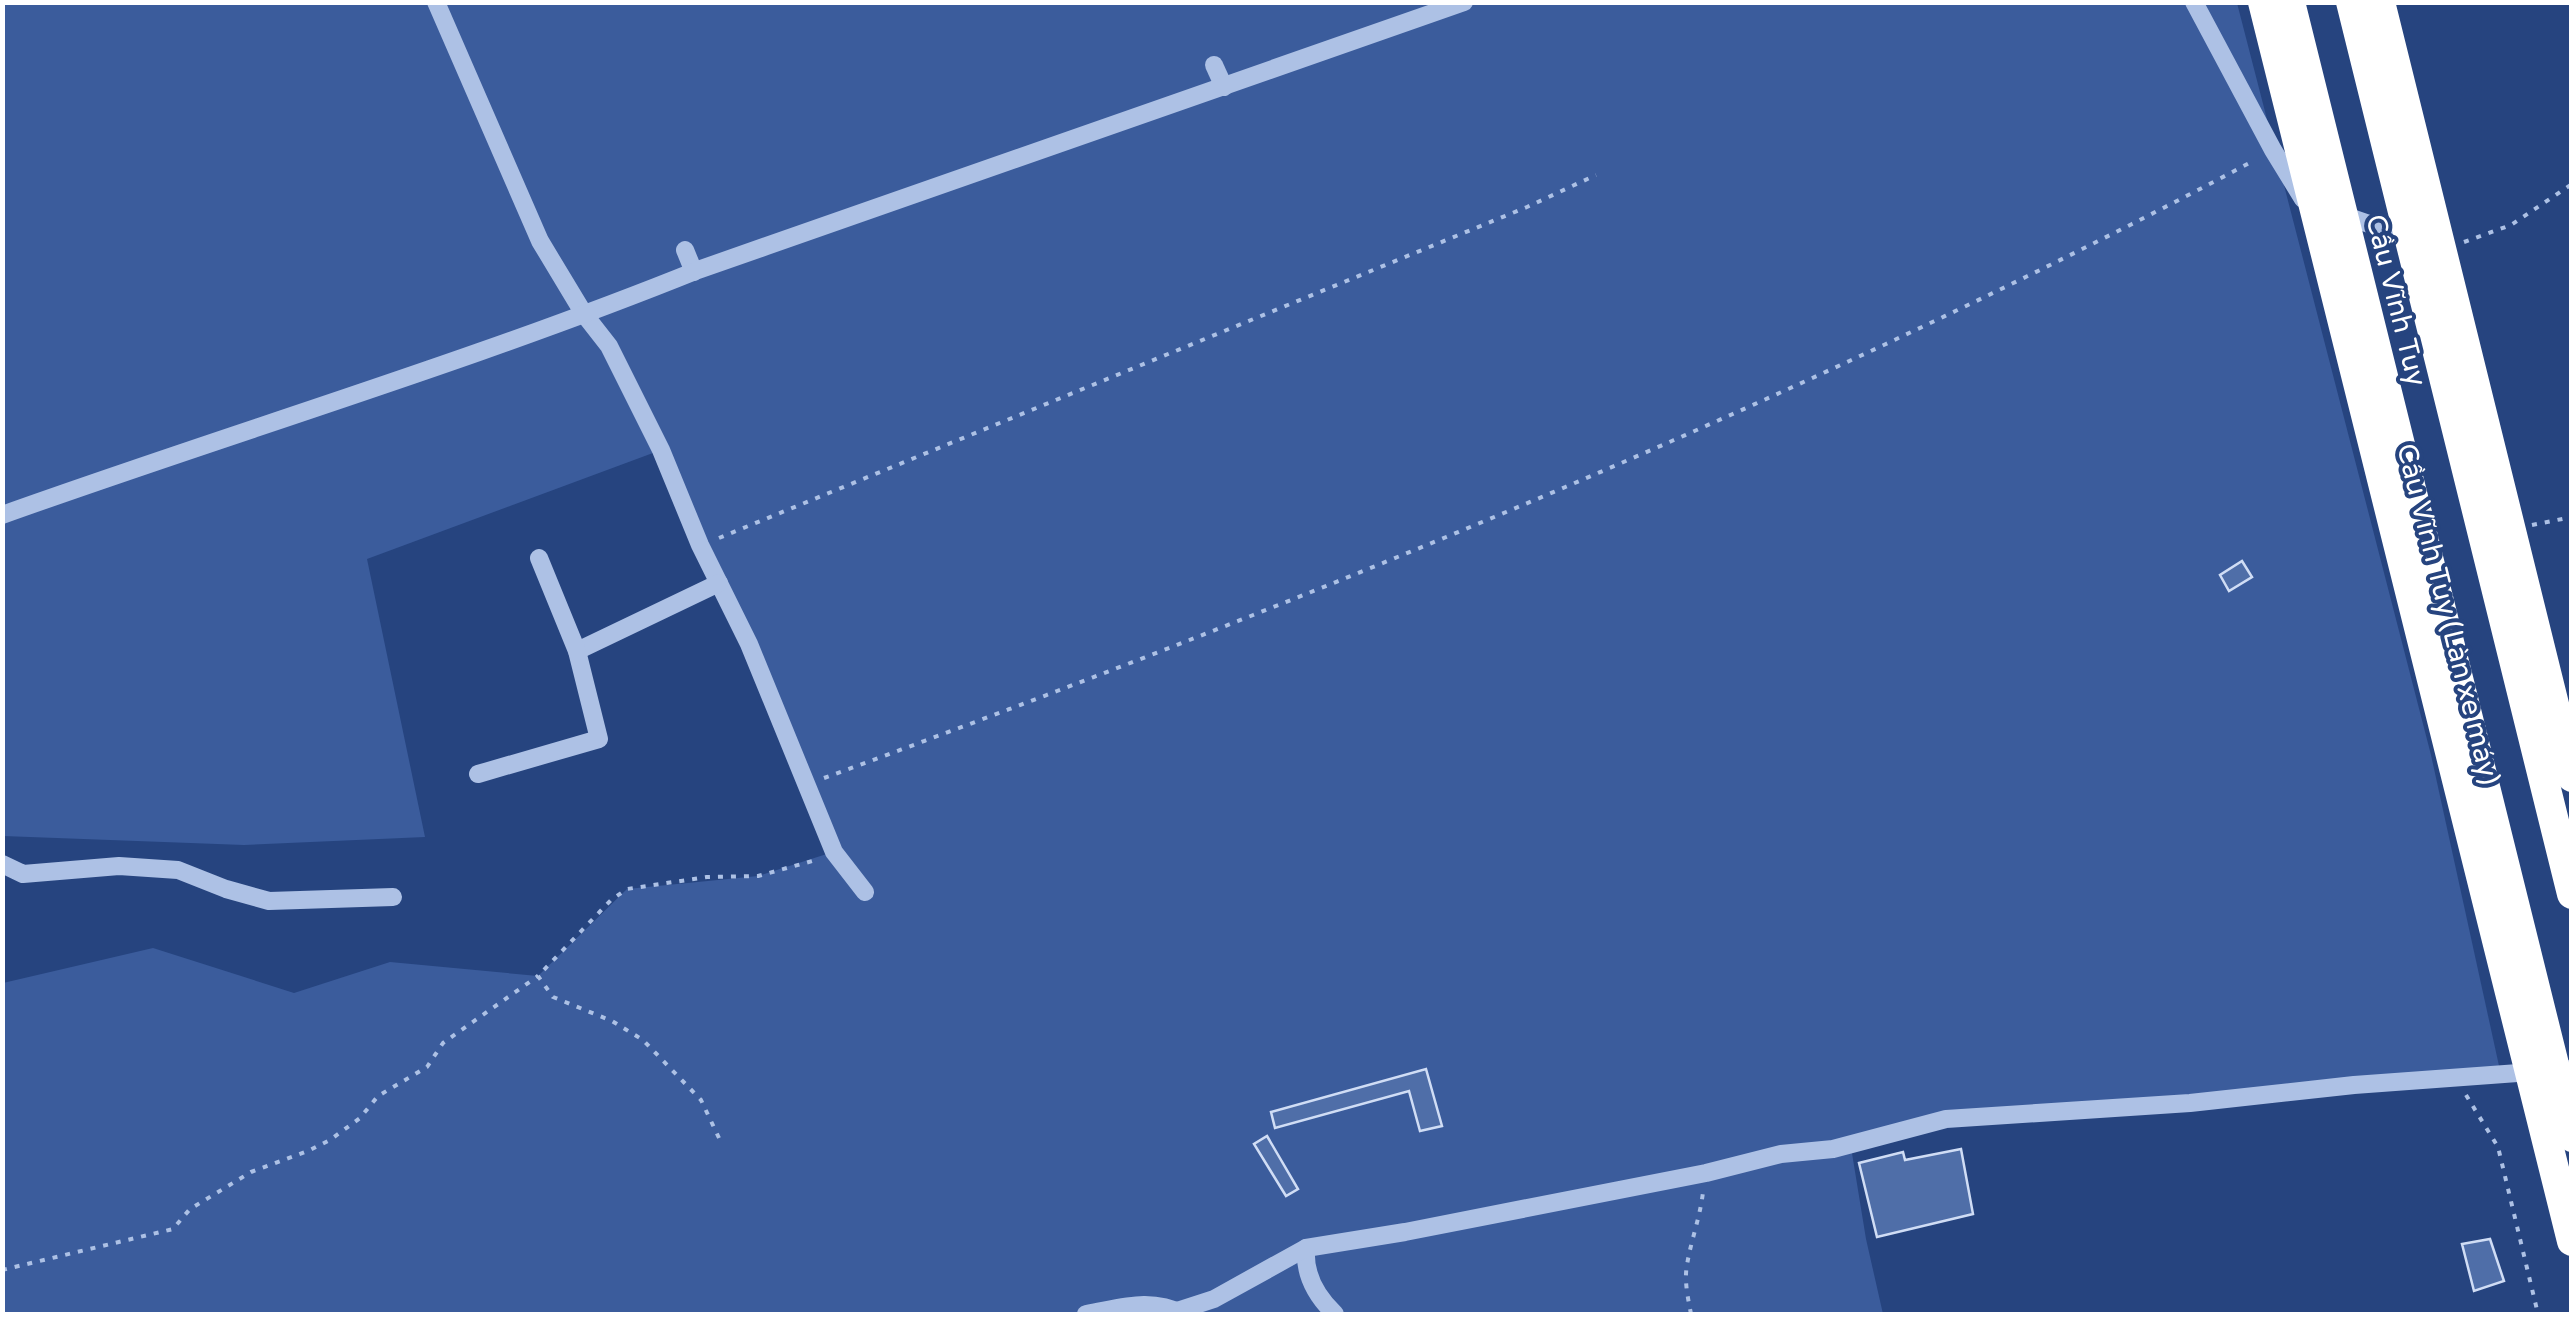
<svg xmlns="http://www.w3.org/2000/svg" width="2574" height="1317" font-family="'Varela Round',sans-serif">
<rect width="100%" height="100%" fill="#26447f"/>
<path fill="#3b5c9c" d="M 3,3 L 2237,3 L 2431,755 L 2501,1075 L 1946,1119 L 1850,1141 L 1866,1239 L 1883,1314 L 3,1314 L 3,983 L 153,948 L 294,993 L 390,962 L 538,976 L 627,889 L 758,876 L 833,852 L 661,450 L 367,559 L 425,837 L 244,845 L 3,836 Z"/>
<g fill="#4f6ea8" stroke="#d0ddf5" stroke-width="2.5">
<path d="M 2242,561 L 2252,577 L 2229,591 L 2220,575 Z"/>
<path d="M 1426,1069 L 1442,1126 L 1420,1131 L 1409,1091 L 1275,1128 L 1271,1112 Z"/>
<path d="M 1267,1136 L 1298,1189 L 1286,1196 L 1254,1144 Z"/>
<path d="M 1961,1149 L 1973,1214 L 1877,1237 L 1859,1163 L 1903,1152 L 1905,1160 Z"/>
<path d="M 2490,1239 L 2504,1281 L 2474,1291 L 2462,1244 Z"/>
</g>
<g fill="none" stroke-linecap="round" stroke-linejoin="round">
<g stroke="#adc1e5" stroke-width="4" stroke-dasharray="5 8" stroke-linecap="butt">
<path d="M 2464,242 L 2511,225 L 2572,184"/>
<path d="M 2532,525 L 2572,517"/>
<path d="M 719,538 L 1527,207 L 1596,175"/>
<path d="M 824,778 C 1312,599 1796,404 2255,160"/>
<path d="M 2466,1095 L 2498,1147 L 2538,1314"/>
<path d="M 719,1138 L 701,1100 L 643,1040 L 612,1021 L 553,997 L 538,976 L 611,900 L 627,889 L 707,877 L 758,876 L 816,860"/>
<path d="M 2,1270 L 173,1229 L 190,1209 L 251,1172 L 308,1151 L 330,1140 L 360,1118 L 378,1096 L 427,1067 L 443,1043 L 538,976"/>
<path d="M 1691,1314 C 1688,1298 1684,1281 1687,1265 C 1691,1240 1700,1218 1703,1192"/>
</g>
<g stroke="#adc1e5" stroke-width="18">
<path d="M 436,2 L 540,241 L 584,314 L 609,346 L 661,450 L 700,545 L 749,644 L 834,852 L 865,892"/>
<path d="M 2194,2 L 2273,150 L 2303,199"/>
<path d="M 1214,65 L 1224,87"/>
<path d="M 2340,214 L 2372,225 L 2412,227"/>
<path d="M 685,250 L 694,272"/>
<path d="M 2,515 C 234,432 470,362 698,270 L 1464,2"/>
<path d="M 577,651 L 719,583"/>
<path d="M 478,774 L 599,739 L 577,651 L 539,558"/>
<path d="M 2,864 L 23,874 L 119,866 L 178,870 L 226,889 L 269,901 L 393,897"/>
<path d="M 1306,1248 C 1304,1274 1316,1296 1335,1314"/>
<path d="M 1177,1311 L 1214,1299 L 1306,1248 L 1405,1232 L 1706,1173 L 1781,1154 L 1833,1149 L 1946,1119 L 2190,1103 L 2354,1085 L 2572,1069"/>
<path d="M 1086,1314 C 1121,1308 1150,1297 1183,1314"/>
</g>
<g stroke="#fff" stroke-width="30">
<path d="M 2263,2 L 2572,1241"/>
<path d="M 2290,2 L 2572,1137"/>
<path d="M 2351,2 L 2572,894"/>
<path d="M 2380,2 L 2572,777"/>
</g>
</g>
<g text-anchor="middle" stroke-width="8" stroke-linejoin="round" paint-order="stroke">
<g font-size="28" fill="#fff" stroke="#26447f">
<text transform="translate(2397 300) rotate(76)" y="10">Cầu Vĩnh Tuy</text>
<text transform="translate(2449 614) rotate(76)" y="10">Cầu Vĩnh Tuy (Làn xe máy)</text>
</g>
</g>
<rect width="2574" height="1317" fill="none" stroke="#ffffff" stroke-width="10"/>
</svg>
